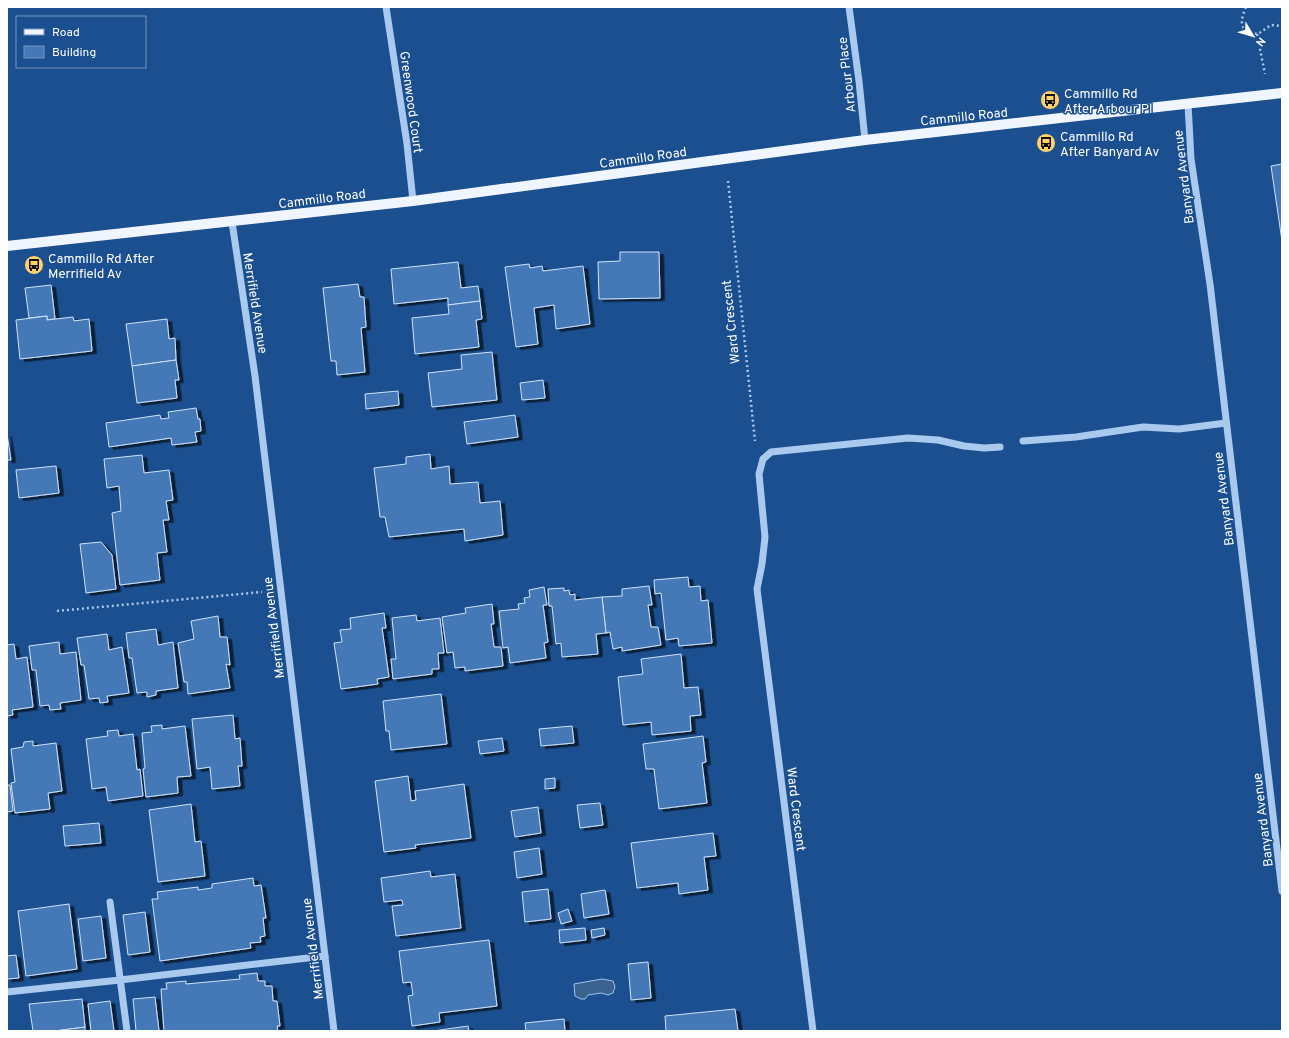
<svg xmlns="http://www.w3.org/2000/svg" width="1289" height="1038" font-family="Overpass,sans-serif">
<defs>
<filter id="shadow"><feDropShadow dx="4.5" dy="2.5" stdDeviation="0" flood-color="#0009"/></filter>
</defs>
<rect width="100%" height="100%" fill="#1b4f8f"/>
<path fill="#3c6290" stroke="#9cc4f0" d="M 602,979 L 613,981 L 615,987 L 613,993 L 608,995 L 601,993 L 588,995 L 585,999 L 581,999 L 575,996 L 574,984 Z"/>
<g fill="#4478b7" stroke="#cfe3fa" filter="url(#shadow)">
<path d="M 1282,164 L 1282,241 L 1271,166 Z"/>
<path d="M 620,252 L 659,252 L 660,298 L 599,299 L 598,262 L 620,261 Z"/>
<path d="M 458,262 L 461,288 L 478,286 L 480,301 L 448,305 L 448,298 L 394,304 L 391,269 Z"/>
<path d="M 529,264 L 530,268 L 542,266 L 543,271 L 583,266 L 590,324 L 556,329 L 554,305 L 534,308 L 538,344 L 516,347 L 505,267 Z"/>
<path d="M 358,284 L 360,297 L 364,297 L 366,327 L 361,328 L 365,372 L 337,375 L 336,361 L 331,361 L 323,288 Z"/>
<path d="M 51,285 L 55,319 L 47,320 L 47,316 L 29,318 L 25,288 Z"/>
<path d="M 480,301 L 482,319 L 476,320 L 479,347 L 415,354 L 412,318 L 449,314 L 448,305 Z"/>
<path d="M 47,316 L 47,320 L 73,317 L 74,321 L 89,319 L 92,351 L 20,359 L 16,320 Z"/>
<path d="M 167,319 L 169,339 L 175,338 L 176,360 L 132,366 L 126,324 Z"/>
<path d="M 492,352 L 497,400 L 432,407 L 428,373 L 462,369 L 461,355 Z"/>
<path d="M 176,360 L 179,380 L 175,380 L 177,398 L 137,403 L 132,366 Z"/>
<path d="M 543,380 L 545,398 L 522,400 L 520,383 Z"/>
<path d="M 398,391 L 399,405 L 366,409 L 365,394 Z"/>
<path d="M 196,408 L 198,419 L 200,419 L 201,431 L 195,432 L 197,442 L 172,445 L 171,438 L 109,447 L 106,423 L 160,415 L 161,419 L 169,418 L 168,412 Z"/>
<path d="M 515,415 L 518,437 L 467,444 L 464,422 Z"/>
<path d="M 7,434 L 11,460 L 7,460 Z"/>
<path d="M 430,454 L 431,469 L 449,466 L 450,484 L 478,482 L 480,503 L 500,501 L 503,535 L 465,541 L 464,529 L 389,537 L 385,517 L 380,517 L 374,468 L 406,464 L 406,457 Z"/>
<path d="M 142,455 L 144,473 L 169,470 L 173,500 L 166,501 L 169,520 L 163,520 L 167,552 L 157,553 L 160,580 L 120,585 L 112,513 L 121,511 L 119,486 L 107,488 L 104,459 Z"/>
<path d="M 56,466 L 59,493 L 19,498 L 16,470 Z"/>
<path d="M 101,542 L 112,555 L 116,589 L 86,593 L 80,544 Z"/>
<path d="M 688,577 L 689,587 L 700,586 L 701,601 L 708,600 L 712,643 L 679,646 L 678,638 L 666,640 L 661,593 L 655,594 L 654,580 Z"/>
<path d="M 649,586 L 652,605 L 648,605 L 651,627 L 658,627 L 661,645 L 622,651 L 622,647 L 613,649 L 610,632 L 606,633 L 602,597 L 622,596 L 622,589 Z"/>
<path d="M 544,587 L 547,605 L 543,605 L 548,642 L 544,643 L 546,658 L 510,663 L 508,647 L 503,648 L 499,611 L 519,609 L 518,604 L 525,603 L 524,598 L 530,597 L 529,590 Z"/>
<path d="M 564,588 L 564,591 L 569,590 L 570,595 L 575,594 L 575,600 L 602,597 L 606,633 L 596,634 L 598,654 L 562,657 L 561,643 L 556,644 L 552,606 L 549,606 L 548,589 Z"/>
<path d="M 492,604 L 494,624 L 491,624 L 494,647 L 501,647 L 503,666 L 465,671 L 465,667 L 455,668 L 453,652 L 447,653 L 442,617 L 466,613 L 465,608 Z"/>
<path d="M 384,613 L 386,628 L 382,628 L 389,677 L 377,679 L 378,684 L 341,689 L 334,643 L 342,642 L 340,630 L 351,629 L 350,618 Z"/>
<path d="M 416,615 L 417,621 L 440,618 L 444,653 L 438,653 L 439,669 L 432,669 L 432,674 L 393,679 L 391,659 L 396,659 L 392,618 Z"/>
<path d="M 218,616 L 220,637 L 227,637 L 230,665 L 226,664 L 230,688 L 188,694 L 187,682 L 184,682 L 178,643 L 194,639 L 191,621 Z"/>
<path d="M 156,629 L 158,645 L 173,642 L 178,688 L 156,691 L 156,695 L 147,697 L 147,692 L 137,693 L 132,658 L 129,658 L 126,633 Z"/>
<path d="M 107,634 L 109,650 L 122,647 L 129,693 L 107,696 L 108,702 L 100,703 L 99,698 L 89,699 L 84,665 L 81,665 L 77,638 Z"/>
<path d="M 59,642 L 60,654 L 76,652 L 81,700 L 60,703 L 61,709 L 50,710 L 49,705 L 40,706 L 36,670 L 32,670 L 29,646 Z"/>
<path d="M 14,644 L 16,659 L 27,657 L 33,707 L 12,710 L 13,715 L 7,716 L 7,645 Z"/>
<path d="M 681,654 L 684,688 L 698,687 L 701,715 L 690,716 L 691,731 L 652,735 L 651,722 L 623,725 L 618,677 L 643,674 L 641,659 Z"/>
<path d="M 441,694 L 447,744 L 391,750 L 389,731 L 386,731 L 383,701 Z"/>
<path d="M 233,715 L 235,739 L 240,738 L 242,766 L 238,766 L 240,786 L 212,789 L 210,767 L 197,769 L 192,719 Z"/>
<path d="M 162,725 L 162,729 L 185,726 L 191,776 L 177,777 L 178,793 L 146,797 L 143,769 L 145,768 L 142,733 L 152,732 L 151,726 Z"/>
<path d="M 572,726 L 574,743 L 541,746 L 539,729 Z"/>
<path d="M 118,730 L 119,736 L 133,734 L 137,770 L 140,769 L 143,796 L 108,801 L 106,787 L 92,789 L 86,739 L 108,736 L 107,731 Z"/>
<path d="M 703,736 L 706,762 L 702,763 L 707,803 L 659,809 L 654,769 L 646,769 L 643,744 Z"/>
<path d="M 502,738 L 504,751 L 480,754 L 478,741 Z"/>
<path d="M 33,741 L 33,746 L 56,743 L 62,791 L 48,793 L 50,809 L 15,813 L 11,783 L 15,782 L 11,749 L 23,747 L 24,742 Z"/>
<path d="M 408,776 L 411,801 L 416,800 L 415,791 L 464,784 L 471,838 L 415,845 L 416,848 L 384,852 L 375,781 Z"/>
<path d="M 555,778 L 555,788 L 545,789 L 545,779 Z"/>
<path d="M 7,785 L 10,785 L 13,811 L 7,812 Z"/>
<path d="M 600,803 L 603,825 L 580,828 L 577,805 Z"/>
<path d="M 191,804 L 195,842 L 201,841 L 205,876 L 158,882 L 149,810 Z"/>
<path d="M 538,807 L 541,833 L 515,837 L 511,811 Z"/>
<path d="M 99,823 L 101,843 L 65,846 L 63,826 Z"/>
<path d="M 713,833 L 716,856 L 704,857 L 708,890 L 679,894 L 678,883 L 637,888 L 631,843 Z"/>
<path d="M 539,848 L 542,874 L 517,878 L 514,852 Z"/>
<path d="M 430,871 L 431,877 L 455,874 L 461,928 L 396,936 L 392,906 L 403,905 L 402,900 L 384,902 L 381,878 Z"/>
<path d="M 253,878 L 254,886 L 261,885 L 266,918 L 263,918 L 265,936 L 260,937 L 261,942 L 250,943 L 251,948 L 160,961 L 152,899 L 158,899 L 157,892 L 198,887 L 198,890 L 212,888 L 212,884 Z"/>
<path d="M 548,889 L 551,919 L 525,922 L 522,892 Z"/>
<path d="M 605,890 L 609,914 L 584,918 L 581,894 Z"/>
<path d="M 69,904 L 77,969 L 26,976 L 18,911 Z"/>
<path d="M 568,909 L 572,921 L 561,924 L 558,913 Z"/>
<path d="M 145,912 L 150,952 L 128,955 L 123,915 Z"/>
<path d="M 101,916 L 106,958 L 83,961 L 78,919 Z"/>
<path d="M 585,928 L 586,940 L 560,943 L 559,930 Z"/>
<path d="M 604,928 L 605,935 L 592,938 L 591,930 Z"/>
<path d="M 489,940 L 497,1006 L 439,1013 L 440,1022 L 412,1026 L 408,996 L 413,995 L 411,982 L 403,983 L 399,951 Z"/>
<path d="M 16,955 L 19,978 L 7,979 L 7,956 Z"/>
<path d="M 648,962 L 651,998 L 631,1000 L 628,964 Z"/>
<path d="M 257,973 L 258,981 L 265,981 L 265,986 L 272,986 L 273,1001 L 277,1001 L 280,1026 L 277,1026 L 278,1031 L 164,1031 L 161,989 L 167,989 L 166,983 L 186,981 L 186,984 L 240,979 L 239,975 Z"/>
<path d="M 155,997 L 159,1031 L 136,1031 L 133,999 Z"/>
<path d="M 82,999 L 85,1027 L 55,1031 L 33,1031 L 29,1004 Z"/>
<path d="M 110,1001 L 114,1031 L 91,1031 L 88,1004 Z"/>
<path d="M 735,1009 L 738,1031 L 666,1031 L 665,1016 Z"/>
<path d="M 564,1019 L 565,1031 L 526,1031 L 525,1023 Z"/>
<path d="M 468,1026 L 469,1031 L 433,1031 Z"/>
<path d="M 85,1027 L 85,1031 L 55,1031 Z"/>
</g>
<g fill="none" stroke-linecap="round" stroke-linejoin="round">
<g stroke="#a9c9ee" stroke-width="2.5" stroke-dasharray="2 3" stroke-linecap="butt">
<path d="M 1246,7 C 1242,17 1238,26 1249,33 L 1258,34 L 1271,25 L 1282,26"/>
<path d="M 1257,34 L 1265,74"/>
<path d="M 728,181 L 755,441"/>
<path d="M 57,611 L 262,592"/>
</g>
<g stroke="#a9c9ee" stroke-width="7">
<path d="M 386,7 L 407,144 L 413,201"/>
<path d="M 849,7 L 859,81 L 865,140"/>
<path d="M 1188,104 L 1191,159 L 1210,284 L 1282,891"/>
<path d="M 232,222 L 255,376 L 334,1031"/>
<path d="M 1023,441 L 1076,437 L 1143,427 L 1179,429 L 1226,423"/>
<path d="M 110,902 L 127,1031"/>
<path d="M 7,992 L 120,980 L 325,956"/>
<path d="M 813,1031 L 757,589 L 762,564 L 765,537 L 759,474 L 763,459 L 771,452 L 908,438 L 938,440 L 964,446 L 984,448 L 1000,447"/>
</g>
<path stroke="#f0f6ff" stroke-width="10" d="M 7,246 L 413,201 L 865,140 L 1282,93"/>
</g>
<defs>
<symbol id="bus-disc" viewBox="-11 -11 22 22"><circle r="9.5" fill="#ffd166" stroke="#1b4f8f"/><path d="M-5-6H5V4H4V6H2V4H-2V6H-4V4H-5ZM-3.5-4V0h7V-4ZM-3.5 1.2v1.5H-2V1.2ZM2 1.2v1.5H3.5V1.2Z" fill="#111"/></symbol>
</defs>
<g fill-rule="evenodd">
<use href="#bus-disc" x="1039" y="89" width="22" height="22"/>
<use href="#bus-disc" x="1035" y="132" width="22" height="22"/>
<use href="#bus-disc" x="23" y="254" width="22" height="22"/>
</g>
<g text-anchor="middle" stroke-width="3" stroke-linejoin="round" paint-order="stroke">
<g font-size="13" fill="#fff" stroke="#1b4f8f">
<text transform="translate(846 75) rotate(-97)" y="5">Arbour Place</text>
<text transform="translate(412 102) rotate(82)" y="5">Greenwood Court</text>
<text transform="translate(964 116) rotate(-6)" y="5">Cammillo Road</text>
<text transform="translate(643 157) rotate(-8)" y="5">Cammillo Road</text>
<text transform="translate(1183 177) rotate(-97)" y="5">Banyard Avenue</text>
<text transform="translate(322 198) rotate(-7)" y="5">Cammillo Road</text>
<text transform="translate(256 303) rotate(81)" y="5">Merrifield Avenue</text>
<text transform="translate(730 322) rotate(-96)" y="5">Ward Crescent</text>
<text transform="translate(1223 499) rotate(-97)" y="5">Banyard Avenue</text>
<text transform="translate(273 628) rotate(-97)" y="5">Merrifield Avenue</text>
<text transform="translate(797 809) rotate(83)" y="5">Ward Crescent</text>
<text transform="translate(1262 820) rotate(-97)" y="5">Banyard Avenue</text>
<text transform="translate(312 949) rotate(-97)" y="5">Merrifield Avenue</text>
</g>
<g font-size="13" fill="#fff" stroke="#1b4f8f" text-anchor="start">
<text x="1064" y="98">Cammillo Rd<tspan x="1064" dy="15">After Arbour Pl</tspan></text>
<text x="1060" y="141">Cammillo Rd<tspan x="1060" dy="15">After Banyard Av</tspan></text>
<text x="48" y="263">Cammillo Rd After<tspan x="48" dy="15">Merrifield Av</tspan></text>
</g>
</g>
<rect width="1289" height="1038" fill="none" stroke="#ffffff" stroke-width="16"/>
<rect x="16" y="16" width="130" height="52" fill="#1b4f8f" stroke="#7695bc"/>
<rect x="24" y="29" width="20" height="6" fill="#f0f6ff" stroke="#7695bc"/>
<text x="52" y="36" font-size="12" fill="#ffffff">Road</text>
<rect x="24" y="46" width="20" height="12" fill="#4478b7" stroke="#7695bc"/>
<text x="52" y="56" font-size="12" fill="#ffffff">Building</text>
<g transform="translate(1253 36) rotate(128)" stroke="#1b4f8f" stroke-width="3" paint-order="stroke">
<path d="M0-3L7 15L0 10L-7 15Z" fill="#ffffff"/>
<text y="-6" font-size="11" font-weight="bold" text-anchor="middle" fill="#ffffff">N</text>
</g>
</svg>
